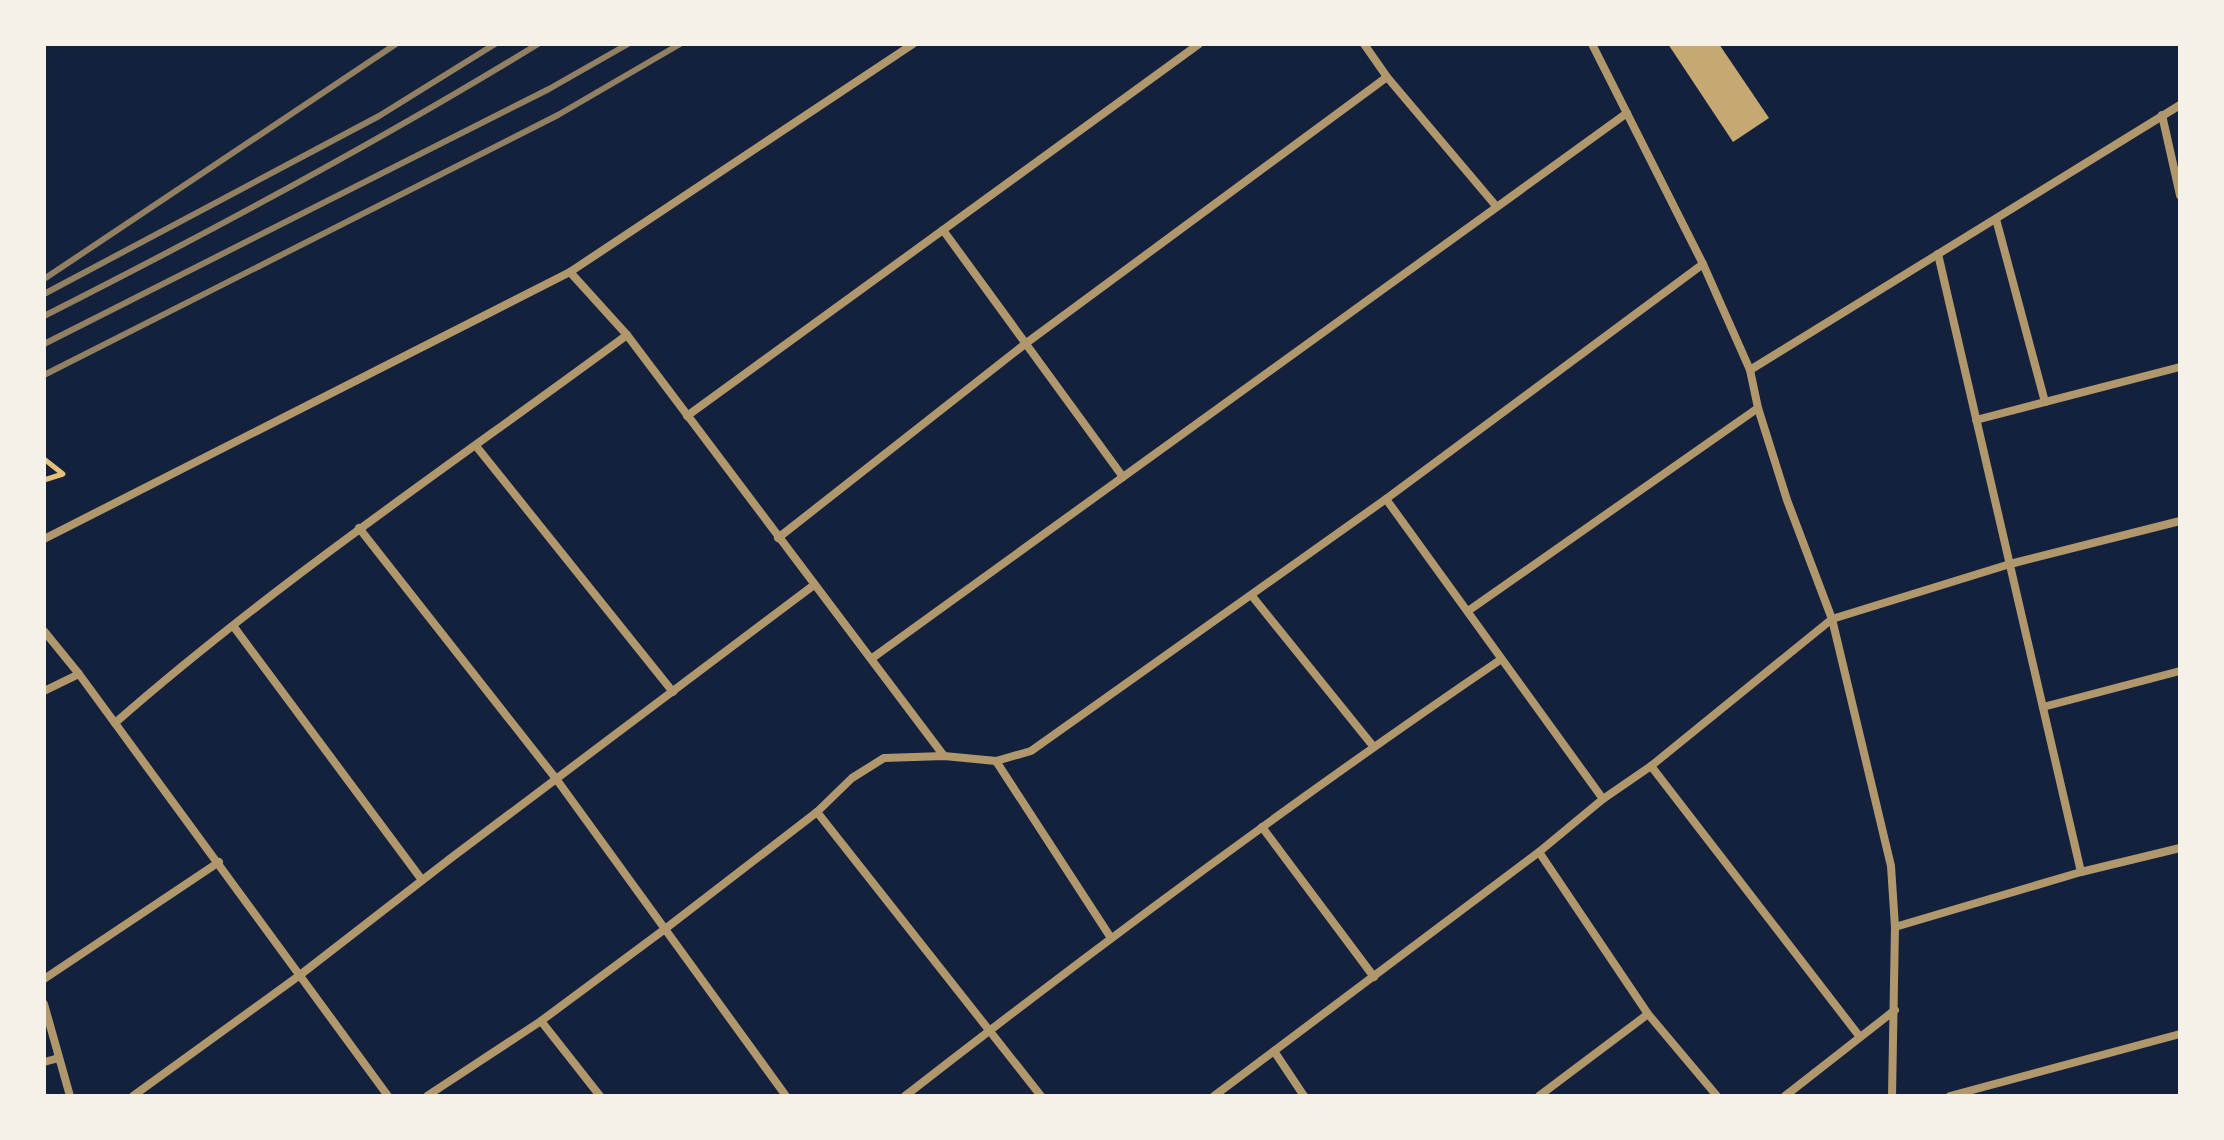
<svg xmlns="http://www.w3.org/2000/svg" width="2224" height="1140" font-family="'PT Sans Narrow',sans-serif">
<rect width="100%" height="100%" fill="#14213d"/>
<path fill="#c6a872" d="M 1668,44 L 1719,44 L 1769,118 L 1733,142 Z"/>
<g fill="none" stroke-linecap="round" stroke-linejoin="round">
<path stroke="#e5c07b" stroke-width="5" d="M 44,459 L 63,474 L 44,480"/>
<g stroke="#b1986c" stroke-width="8">
<path d="M 1364,44 L 1387,77 L 1496,206"/>
<path d="M 1592,44 L 1703,264 L 1750,370 L 1758,408 L 1787,500 L 1832,619 L 1891,866 L 1895,927 L 1892,1096"/>
<path d="M 2162,115 L 2180,195"/>
<path d="M 1996,219 L 2045,402"/>
<path d="M 943,230 L 1123,477"/>
<path d="M 1938,254 L 2081,872"/>
<path d="M 570,272 L 627,335 L 944,756"/>
<path d="M 1750,370 L 2180,105"/>
<path d="M 687,416 L 1199,44"/>
<path d="M 1976,420 L 2180,367"/>
<path d="M 476,446 L 673,692"/>
<path d="M 1386,499 L 1603,799"/>
<path d="M 359,528 L 557,780 L 786,1096"/>
<path d="M 778,538 L 1025,344 L 1387,77"/>
<path d="M 44,539 L 570,272 L 913,44"/>
<path d="M 1252,596 L 1373,746"/>
<path d="M 1468,611 L 1758,408"/>
<path d="M 234,627 L 422,880"/>
<path d="M 44,631 L 79,674 L 388,1096"/>
<path d="M 871,659 L 1627,113"/>
<path d="M 44,691 L 79,674"/>
<path d="M 2043,707 L 2180,671"/>
<path d="M 115,723 C 276,582 455,462 627,335"/>
<path d="M 996,761 L 1111,938"/>
<path d="M 1651,766 L 1860,1037"/>
<path d="M 817,812 L 1041,1096"/>
<path d="M 1262,827 L 1374,977"/>
<path d="M 1539,852 L 1648,1014 L 1717,1096"/>
<path d="M 1895,927 L 2081,872 L 2180,848"/>
<path d="M 44,979 L 219,862"/>
<path d="M 44,1004 L 70,1096"/>
<path d="M 541,1021 L 600,1096"/>
<path d="M 1274,1051 L 1304,1096"/>
<path d="M 44,1062 L 59,1058"/>
<path d="M 133,1096 L 300,975 L 451,858 L 814,585"/>
<path d="M 427,1096 L 541,1021 L 665,929 L 817,812 L 852,778 L 884,758 L 944,756 L 996,761 L 1031,751 L 1386,499 L 1703,264"/>
<path d="M 905,1096 C 1099,945 1297,798 1500,660"/>
<path d="M 1214,1096 L 1539,852 L 1603,799 L 1651,766 L 1832,619 L 2010,564 L 2180,521"/>
<path d="M 1539,1096 L 1648,1014"/>
<path d="M 1785,1096 L 1895,1010"/>
<path d="M 1950,1096 L 2180,1034"/>
</g>
<g stroke="#918062" stroke-width="6">
<path d="M 44,279 L 396,44"/>
<path d="M 44,294 L 379,116 L 495,44"/>
<path d="M 44,316 C 212,231 378,142 538,44"/>
<path d="M 44,344 L 549,89 L 628,44"/>
<path d="M 44,375 L 558,115 L 680,44"/>
</g>
</g>
<rect width="2224" height="1140" fill="none" stroke="#f6f1e7" stroke-width="92"/>
</svg>
